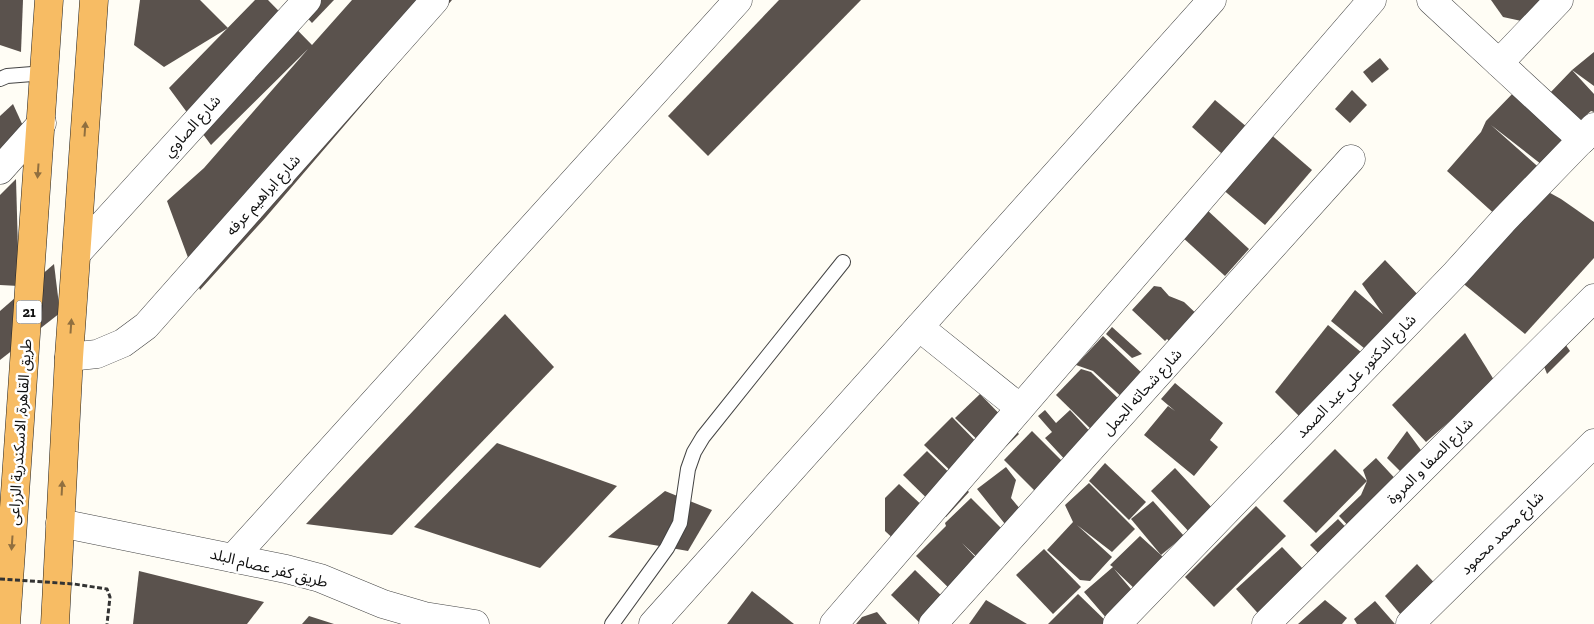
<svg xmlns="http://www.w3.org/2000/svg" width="1594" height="624" font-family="'Zilla Slab','Noto Sans Arabic',serif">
<rect width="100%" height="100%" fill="#fffdf5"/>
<g fill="#5a524d">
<path d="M 0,0 L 23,0 L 21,52 L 0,45 Z"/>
<path d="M 140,0 L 200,0 L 228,28 L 164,67 L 134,45 Z"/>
<path d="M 255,0 L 268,0 L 312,45 L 352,0 L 452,0 L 266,217 L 200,290 L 167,201 L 204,168 L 308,49 L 211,145 L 169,88 Z"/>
<path d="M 291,0 L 334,0 L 312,23 Z"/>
<path d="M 779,0 L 861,0 L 708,156 L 668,116 Z"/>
<path d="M 1491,0 L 1559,0 L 1536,24 L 1503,17 Z"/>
<path d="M 1594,52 L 1594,86 L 1572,70 L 1594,94 L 1594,112 L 1591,111 L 1576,124 L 1548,95 L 1572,70 Z"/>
<path d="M 1380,58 L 1389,69 L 1372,83 L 1363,72 Z"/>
<path d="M 1352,90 L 1367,105 L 1350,123 L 1335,109 Z"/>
<path d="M 1516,90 L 1567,142 L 1546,168 L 1491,125 L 1544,172 L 1499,218 L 1447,171 L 1481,132 L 1486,121 Z"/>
<path d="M 1215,100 L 1254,133 L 1230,161 L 1192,127 Z"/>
<path d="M 13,104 L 39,161 L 0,164 L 0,116 Z"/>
<path d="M 1268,132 L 1312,170 L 1265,225 L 1221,188 Z"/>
<path d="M 16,179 L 19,286 L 0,285 L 0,195 Z"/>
<path d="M 1541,188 L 1561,199 L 1594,222 L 1594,258 L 1525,334 L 1460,281 Z"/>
<path d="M 1206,209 L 1249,249 L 1225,276 L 1181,236 Z"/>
<path d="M 1385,260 L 1421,298 L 1370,353 L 1331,321 L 1355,290 L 1383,314 L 1362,284 Z"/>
<path d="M 54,264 L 60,313 L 0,360 L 0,311 Z"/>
<path d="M 1154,286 L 1161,287 L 1169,296 L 1184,302 L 1203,320 L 1177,348 L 1167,339 L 1165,341 L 1132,310 Z"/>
<path d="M 505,314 L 554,367 L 392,535 L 306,524 Z"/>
<path d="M 1328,325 L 1367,357 L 1306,423 L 1275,392 Z"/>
<path d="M 1112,327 L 1142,354 L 1132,358 L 1106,334 Z"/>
<path d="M 1465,333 L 1494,380 L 1479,396 L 1426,442 L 1392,405 Z"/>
<path d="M 1103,336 L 1146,377 L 1125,400 L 1093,371 L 1076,365 Z"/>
<path d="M 1563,341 L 1570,351 L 1547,374 L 1542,361 Z"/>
<path d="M 1081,369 L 1091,372 L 1127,407 L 1098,436 L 1056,395 Z"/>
<path d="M 1175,383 L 1223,423 L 1210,440 L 1218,447 L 1194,476 L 1144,435 L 1168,406 L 1175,411 L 1161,399 Z"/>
<path d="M 980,394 L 1019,434 L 995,457 L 955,418 Z"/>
<path d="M 1045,410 L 1056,423 L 1070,410 L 1096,438 L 1069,464 L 1045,438 L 1052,432 L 1038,416 Z"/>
<path d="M 952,417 L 993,459 L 966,486 L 924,445 Z"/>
<path d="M 1032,431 L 1071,470 L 1042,498 L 1004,460 Z"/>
<path d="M 1407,431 L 1426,457 L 1405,476 L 1387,458 Z"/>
<path d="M 497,443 L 617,486 L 540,568 L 414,527 Z"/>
<path d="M 1335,449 L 1367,481 L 1363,470 L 1376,458 L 1402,486 L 1354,532 L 1339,516 L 1361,495 L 1367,481 L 1316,533 L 1283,501 Z"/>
<path d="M 927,451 L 969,492 L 946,517 L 903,475 Z"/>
<path d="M 1105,463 L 1146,502 L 1129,520 L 1089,481 Z"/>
<path d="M 1006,467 L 1016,480 L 1011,498 L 1026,516 L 1009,529 L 977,489 Z"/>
<path d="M 1175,468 L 1216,512 L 1192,535 L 1151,491 Z"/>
<path d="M 1089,483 L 1135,529 L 1112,552 L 1077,525 L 1112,557 L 1090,581 L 1080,580 L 1047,550 L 1073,522 L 1065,505 Z"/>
<path d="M 899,484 L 939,521 L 909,553 L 885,531 L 885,498 Z"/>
<path d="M 665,491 L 712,510 L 688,551 L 608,537 Z"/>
<path d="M 971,498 L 1008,535 L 981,561 L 962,543 L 983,565 L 955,594 L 916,556 L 946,526 L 945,523 Z"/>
<path d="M 1153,501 L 1184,536 L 1161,555 L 1131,519 Z"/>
<path d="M 1256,506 L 1286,536 L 1214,607 L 1185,577 Z"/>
<path d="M 1338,519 L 1352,534 L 1324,559 L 1310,545 Z"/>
<path d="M 1140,536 L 1161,555 L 1168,564 L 1139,593 L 1114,569 L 1136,595 L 1108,620 L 1084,592 L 1113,567 L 1110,565 Z"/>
<path d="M 1282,547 L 1304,570 L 1264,620 L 1236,589 Z"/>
<path d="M 1044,549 L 1081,587 L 1053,614 L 1016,575 Z"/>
<path d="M 1417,564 L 1440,589 L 1406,621 L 1385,596 Z"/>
<path d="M 915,570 L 947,601 L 921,624 L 891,595 Z"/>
<path d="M 139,571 L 264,602 L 247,624 L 133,624 Z"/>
<path d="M 752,591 L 794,624 L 727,624 Z"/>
<path d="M 1078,594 L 1109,624 L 1048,624 Z"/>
<path d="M 986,600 L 1027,624 L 969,624 Z"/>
<path d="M 1325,600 L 1347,618 L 1342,624 L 1298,624 Z"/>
<path d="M 1375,601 L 1395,624 L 1357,624 L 1354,619 Z"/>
<path d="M 877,612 L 887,624 L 856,624 L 862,617 Z"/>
<path d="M 309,616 L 334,624 L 302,624 Z"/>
</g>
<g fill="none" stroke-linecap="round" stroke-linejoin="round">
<defs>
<g id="service">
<path d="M 0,79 L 7,76 L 45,73"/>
<path d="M 612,624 L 667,548 L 680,523 L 688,469 L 694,452 L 703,437 L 843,262"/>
</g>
<g id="minor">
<path d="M 1431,0 L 1582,140"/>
<path d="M 1499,63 L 1559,0"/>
<path d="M 0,170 L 42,123"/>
<path d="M 77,253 L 307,0"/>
<path d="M 919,327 L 1020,408"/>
<path d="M 69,357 L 97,354 L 123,343 L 146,326 L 435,0"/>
<path d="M 233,558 L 738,0"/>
<path d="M 653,624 L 1212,0"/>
<path d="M 834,624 L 1372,0"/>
<path d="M 933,624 L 1351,159"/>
<path d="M 1117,624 L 1456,273 L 1503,221 L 1594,127"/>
<path d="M 1266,624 L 1594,298"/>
<path d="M 1410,624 L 1594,443"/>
</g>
<path id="tertiary" d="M 60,523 L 286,569 L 320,578 L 383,604 L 424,616 L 475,624"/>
<g id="trunk">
<path d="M 6,624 L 49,0"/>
<path d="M 55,624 L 69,357 L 94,0"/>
</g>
</defs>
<use href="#service" stroke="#444" stroke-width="16"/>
<use href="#minor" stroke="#444" stroke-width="29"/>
<use href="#tertiary" stroke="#444" stroke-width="29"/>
<use href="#trunk" stroke="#222" stroke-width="29"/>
<use href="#service" stroke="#fff" stroke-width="14"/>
<use href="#minor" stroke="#fff" stroke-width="28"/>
<use href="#tertiary" stroke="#fff" stroke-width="28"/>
<use href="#trunk" stroke="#f7bc64" stroke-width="28"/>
<path stroke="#333" stroke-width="3" stroke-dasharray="5 2.5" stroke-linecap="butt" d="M 0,579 L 74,584 L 107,589 L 110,597 L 107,624"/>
</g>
<defs><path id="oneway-solid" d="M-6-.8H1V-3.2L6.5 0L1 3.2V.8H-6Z" transform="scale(1.25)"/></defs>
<g fill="#906f3f">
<use href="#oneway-solid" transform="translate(85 129) rotate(-86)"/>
<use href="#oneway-solid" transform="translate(38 171) rotate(94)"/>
<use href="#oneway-solid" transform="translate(71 326) rotate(-86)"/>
<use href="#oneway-solid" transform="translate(62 488) rotate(-87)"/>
<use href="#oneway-solid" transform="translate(12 543) rotate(94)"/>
</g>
<g text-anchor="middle" stroke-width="5" stroke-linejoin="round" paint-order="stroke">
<rect fill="#fff" stroke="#585858" stroke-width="1" x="16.5" y="300.5" width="25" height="23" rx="4"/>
<g font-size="14" font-weight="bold" fill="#111">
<text x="29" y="317">21</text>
</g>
<g font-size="15" fill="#111" stroke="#fff">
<text transform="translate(192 126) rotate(-48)" y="5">شارع الصاوي</text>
<text transform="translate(263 195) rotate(-48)" y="5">شارع ابراهيم عرفه</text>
<text transform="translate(1356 376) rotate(-46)" y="5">شارع الدكتور على عبد الصمد</text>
<text transform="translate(1142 392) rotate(-48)" y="5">شارع شحاته الجمل</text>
<text transform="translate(20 432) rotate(-86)" y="5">طريق القاهرة, الاسكندرية الزراعى</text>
<text transform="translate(1430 461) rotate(-45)" y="5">شارع الصفا و المروة</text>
<text transform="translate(1502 533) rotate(-45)" y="5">شارع محمد محمود</text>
<text transform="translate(269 568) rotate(14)" y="5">طريق كفر عصام البلد</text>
</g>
</g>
</svg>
